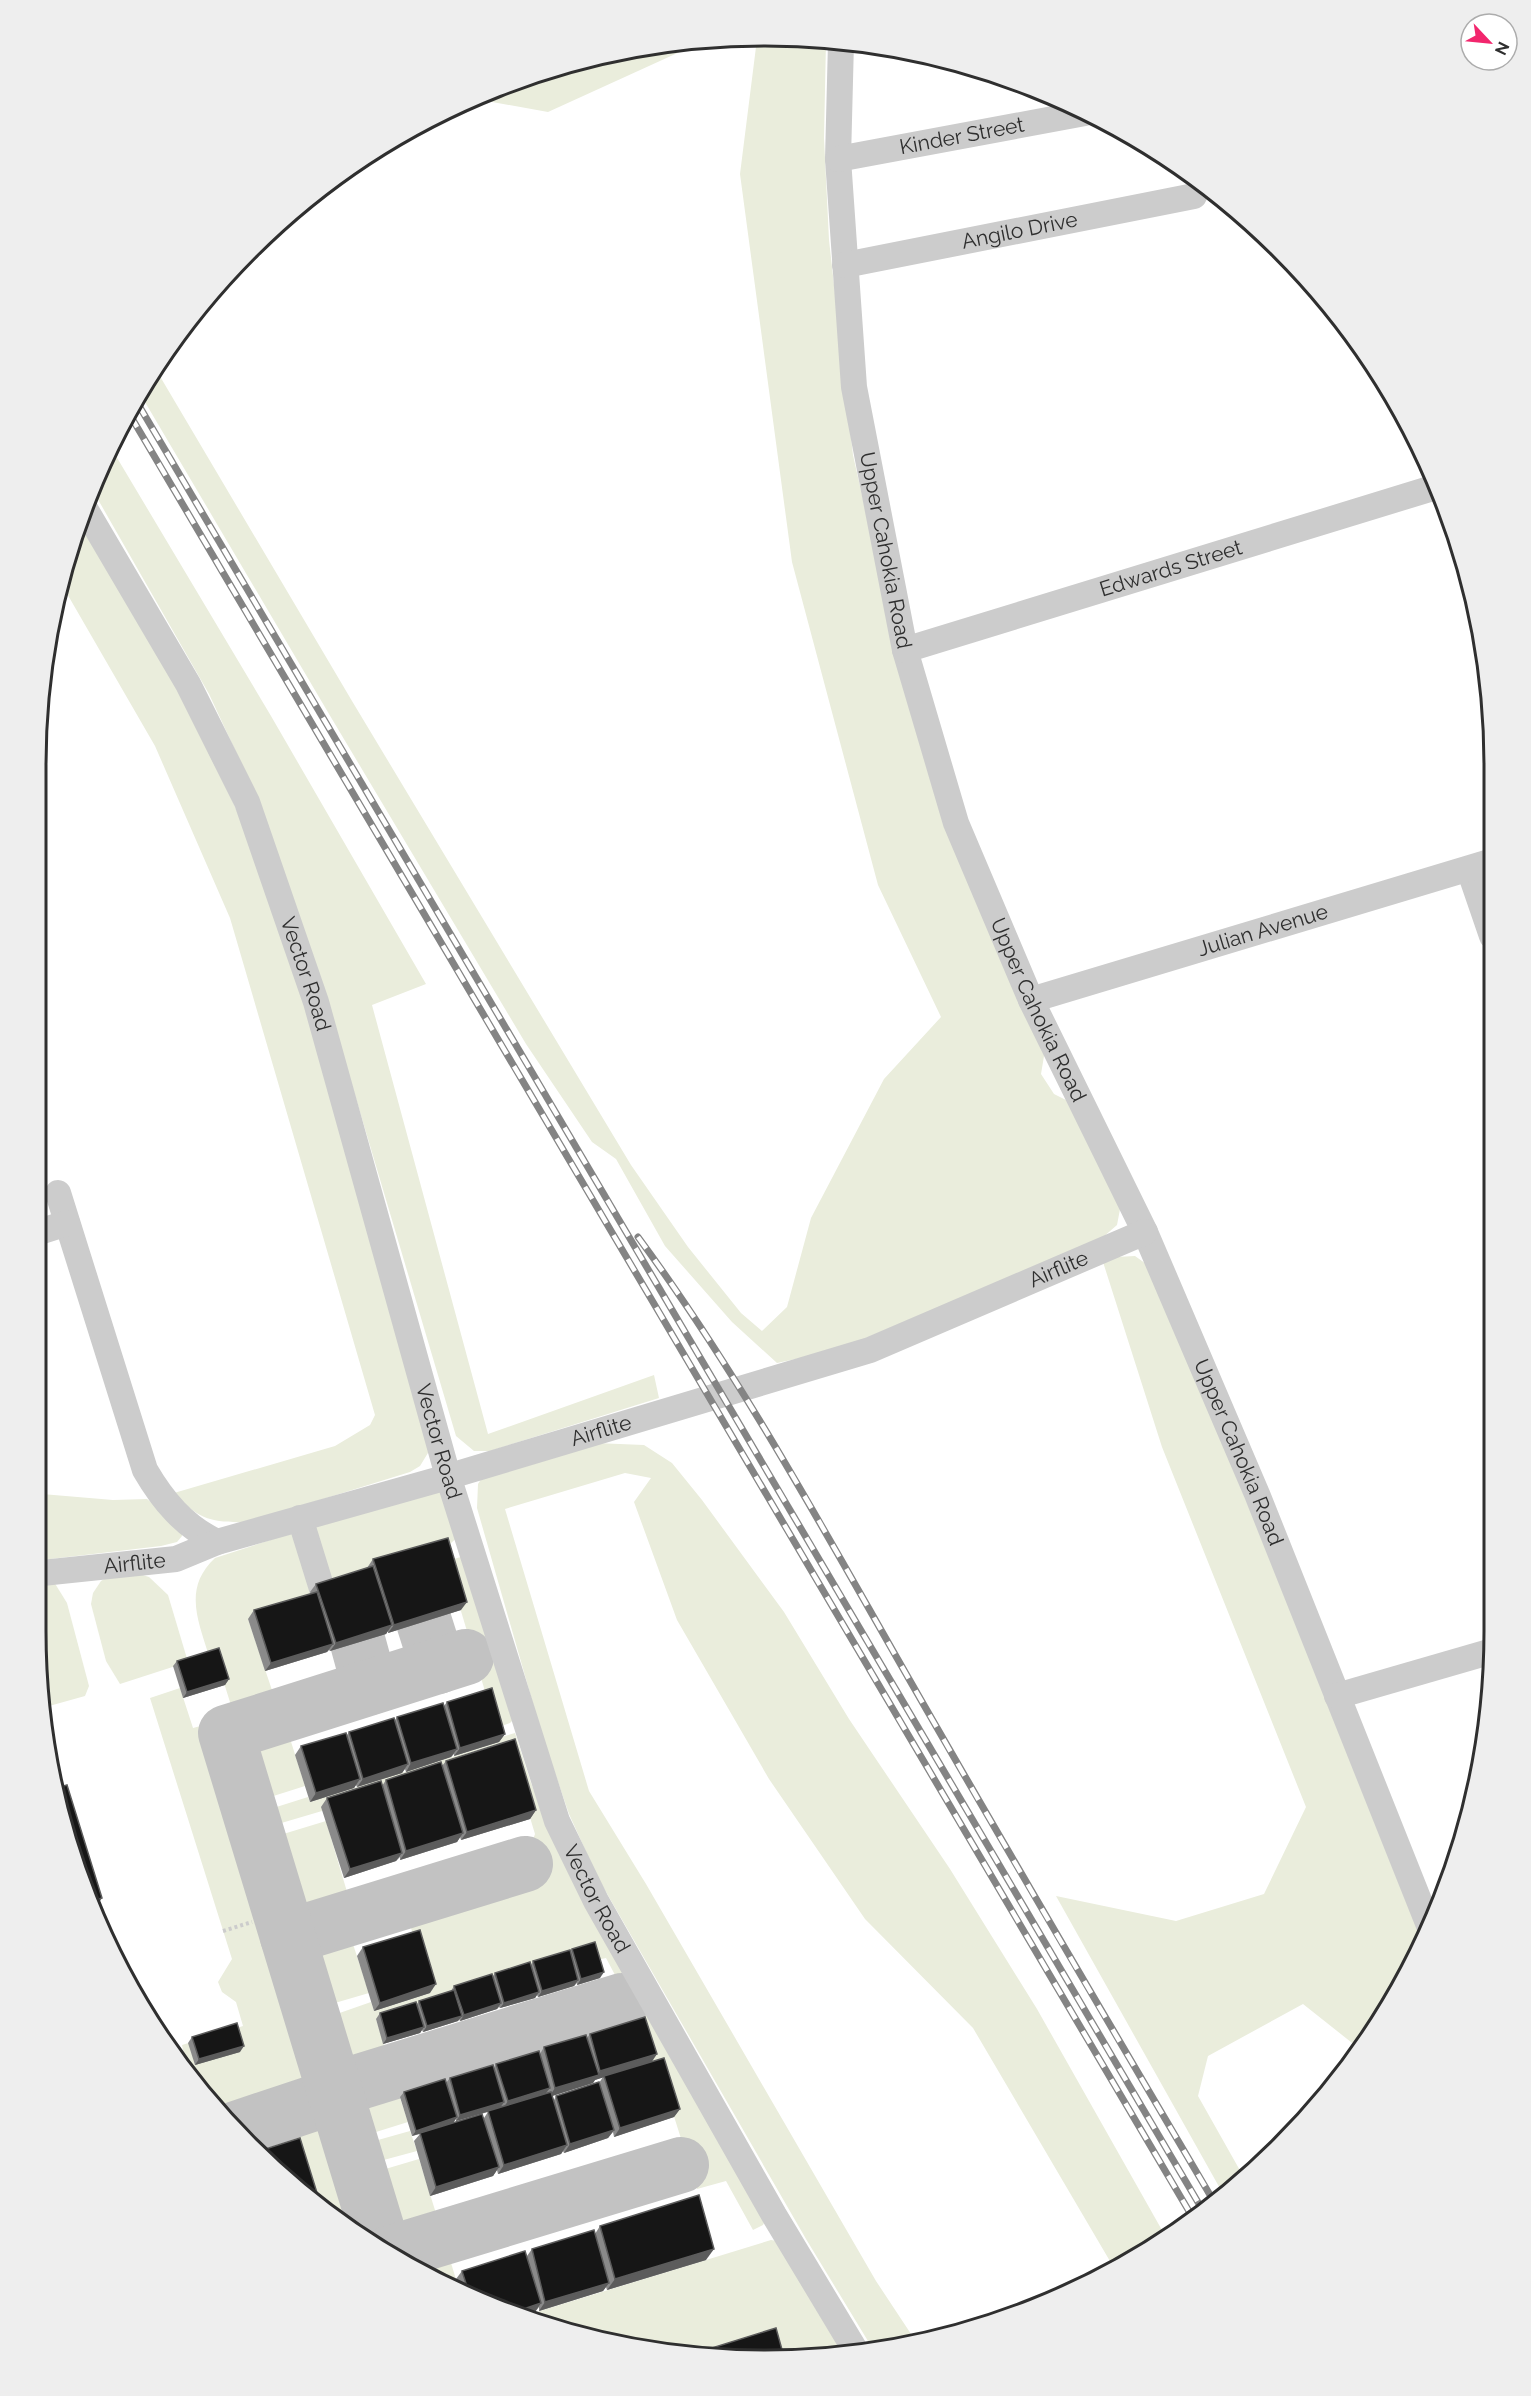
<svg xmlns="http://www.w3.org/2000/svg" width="1531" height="2396" font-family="Raleway,sans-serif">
<rect width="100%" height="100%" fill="#fff"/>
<g fill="#eaeddc">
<path d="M 757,39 L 826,41 L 824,138 L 829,240 L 853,455 L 884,594 L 1045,1050 L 1041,1074 L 1054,1094 L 1066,1100 L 1121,1204 L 1117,1225 L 1102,1238 L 864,1339 L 829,1352 L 777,1363 L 732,1322 L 665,1246 L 616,1159 L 592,1142 L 526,1044 L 329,714 L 142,397 L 158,373 L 352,701 L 631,1165 L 688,1247 L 741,1313 L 762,1331 L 787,1307 L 811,1218 L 884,1079 L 941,1017 L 878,885 L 792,562 L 740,174 Z"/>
<path d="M 706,40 L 548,112 L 476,99 L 576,61 Z"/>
<path d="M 110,446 L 271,716 L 426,984 L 372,1005 L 488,1434 L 654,1375 L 659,1398 L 490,1451 L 474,1451 L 456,1436 L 323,987 L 243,767 L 209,694 L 92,489 Z"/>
<path d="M 81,515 L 193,711 L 246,832 L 271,900 L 312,1030 L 431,1448 L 420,1466 L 410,1472 L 249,1522 C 212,1523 199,1520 174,1493 L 335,1446 L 370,1425 L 375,1415 L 230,918 L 155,746 L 62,585 L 75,531 Z"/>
<path d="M 1135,1256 L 1149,1266 L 1426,1935 L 1372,2035 L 1361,2050 L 1303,2004 L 1208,2056 L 1198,2096 L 1242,2174 L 1222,2192 L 1056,1896 L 1176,1921 L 1264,1894 L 1306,1807 L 1162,1447 L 1103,1262 L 1116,1257 Z"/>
<path d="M 595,1443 L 644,1445 L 672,1463 L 702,1500 L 784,1612 L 849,1719 L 950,1869 L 1037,2009 L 1167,2239 L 1114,2268 L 973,2028 L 865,1919 L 769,1779 L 677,1620 L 634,1502 L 651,1478 L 625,1473 L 505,1509 L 589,1791 L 646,1884 L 876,2281 L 915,2340 L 871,2346 L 806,2239 L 598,1878 L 569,1814 L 542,1735 L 477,1508 L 478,1484 L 483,1476 Z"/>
<path d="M 437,1480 C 442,1500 452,1517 459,1536 L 451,1543 L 367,1567 L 369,1574 L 331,1585 L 310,1526 Z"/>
<path d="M 42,1494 L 113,1500 L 147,1499 L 182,1528 L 182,1536 L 177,1542 L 161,1546 L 42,1560 Z"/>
<path d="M 295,1532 L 313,1600 L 248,1619 L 276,1702 L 234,1715 L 215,1654 L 209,1656 C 198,1620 183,1588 215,1558 Z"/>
<path d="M 461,1557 L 513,1720 L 510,1723 L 496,1728 L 446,1561 Z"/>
<path d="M 133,1572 L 149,1577 L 168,1595 L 188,1662 L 120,1684 L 106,1661 L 91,1604 L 93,1593 L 101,1581 L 109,1576 Z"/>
<path d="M 42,1582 L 54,1582 L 67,1603 L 89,1686 L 85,1696 L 42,1708 Z"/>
<path d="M 180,1688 L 193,1728 L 208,1724 L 308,2053 C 307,2063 307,2073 301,2081 C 288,2100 244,2107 222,2113 L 187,2070 L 182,2045 L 243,2026 L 236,2002 L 222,1992 L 218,1982 L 232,1959 L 150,1698 Z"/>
<path d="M 287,1729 L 305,1786 L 264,1799 C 259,1784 239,1747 259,1737 C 267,1733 278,1731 287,1729 Z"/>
<path d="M 515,1733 L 531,1783 L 548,1824 L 767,2217 L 763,2225 L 753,2230 L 726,2181 L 697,2189 L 658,2066 L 652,2068 L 632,2007 L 606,1958 L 449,1992 L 376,2019 L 389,2062 L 360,2072 L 346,2069 L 331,2016 L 371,2002 L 374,2011 L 430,1993 L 407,1914 L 538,1874 L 530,1848 L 535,1834 L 509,1748 L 322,1807 L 322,1811 L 278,1824 L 271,1821 L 267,1810 L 308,1797 L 310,1802 L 499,1742 L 498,1738 Z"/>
<path d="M 326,1821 L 350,1902 L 300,1918 L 276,1843 L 280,1835 Z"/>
<path d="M 349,1932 L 369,1993 L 328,2005 L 308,1945 Z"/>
<path d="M 394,2080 L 408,2122 L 376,2132 L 366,2133 L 355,2097 L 365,2089 Z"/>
<path d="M 300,2125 L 317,2127 L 338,2151 L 365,2238 C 323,2210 283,2184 269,2133 Z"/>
<path d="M 410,2131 L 417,2151 L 380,2161 L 375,2160 L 371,2145 L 378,2140 Z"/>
<path d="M 419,2159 L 439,2223 L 407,2233 L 396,2229 L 379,2174 L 382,2170 Z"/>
<path d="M 771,2240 L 782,2242 L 845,2350 L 774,2359 L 624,2346 L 520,2317 Z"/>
<path d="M 447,2250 L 459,2289 L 410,2267 L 414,2261 Z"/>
</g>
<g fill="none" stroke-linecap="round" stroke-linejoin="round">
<g stroke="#c2c2c2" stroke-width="56">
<path d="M 424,1622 L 438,1666"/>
<path d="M 358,1643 L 370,1687"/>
<path d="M 288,1937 L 525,1864"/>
<path d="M 333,2090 L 622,2001"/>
<path d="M 236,2129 L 335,2096"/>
<path d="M 383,2250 L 226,1733 L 466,1657"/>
<path d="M 388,2254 L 681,2165"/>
</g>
<path stroke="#ccc" stroke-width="4" stroke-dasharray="3 3" stroke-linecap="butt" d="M 223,1931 L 252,1922"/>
<g stroke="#ccc" stroke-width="26">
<path id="s1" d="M 841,42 L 838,159 L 854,387 L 905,650 L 956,823 L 1031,1000 L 1145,1232 L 1257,1494 L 1430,1928"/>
<path id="s2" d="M 838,159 L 1085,113"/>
<path id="s3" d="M 845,265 L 1194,196"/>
<path id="s4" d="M 84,507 L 188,684 L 247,802 L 316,1002 L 448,1476 L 557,1821 L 596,1901 L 774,2215 L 854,2348"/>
<path id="s5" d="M 905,650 L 1436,487"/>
<path d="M 1469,869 L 1492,936"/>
<path id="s6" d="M 1031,1000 L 1493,861"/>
<path d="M 58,1193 L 145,1470 C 163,1501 184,1526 217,1542"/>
<path d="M 42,1231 L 67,1223"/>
<path d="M 300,1518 L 322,1589"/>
<path id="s7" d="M 42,1573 L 176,1559 L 217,1542 L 437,1480 L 870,1350 L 1145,1232"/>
<path d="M 1337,1696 L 1489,1652"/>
</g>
<defs>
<g id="rail">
<path d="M 138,404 L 1202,2209"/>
<path d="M 130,415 L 1193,2218"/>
<path d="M 638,1237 C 741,1377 823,1529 909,1679 C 1009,1854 1111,2027 1213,2200"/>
</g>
</defs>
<use href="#rail" stroke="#848484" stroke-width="7"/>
<use href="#rail" stroke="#fff" stroke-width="4.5" stroke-dasharray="14" stroke-linecap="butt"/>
</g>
<g fill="#8a8a8a" fill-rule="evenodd">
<path d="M 373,1559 L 461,1610 L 388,1633 L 388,1631 L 386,1634 L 330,1651 L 329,1650 L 327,1652 L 265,1671 L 248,1619 L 254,1610 L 311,1594 L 310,1592 L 316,1584 L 367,1568 Z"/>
<path d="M 177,1661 L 229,1679 L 225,1685 L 183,1698 L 173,1666 Z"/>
<path d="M 447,1702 L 505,1734 L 499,1742 L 454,1756 L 454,1754 L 451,1757 L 406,1772 L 405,1769 L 402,1773 L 357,1787 L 356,1785 L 354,1788 L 310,1802 L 295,1755 L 301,1746 L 347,1735 L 349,1732 L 395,1720 L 397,1717 L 444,1706 Z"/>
<path d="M 446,1761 L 536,1810 L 530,1819 L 461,1840 L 460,1837 L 457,1842 L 400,1860 L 400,1857 L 396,1861 L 344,1878 L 321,1807 L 327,1798 L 382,1786 L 386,1780 L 442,1766 Z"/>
<path d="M 363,1947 L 430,1993 L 374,2011 L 357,1956 Z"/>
<path d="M 572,1949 L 600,1978 L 577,1985 L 577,1983 L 574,1986 L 538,1997 L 537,1995 L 535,1998 L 500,2008 L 499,2007 L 497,2009 L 460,2021 L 459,2019 L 458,2021 L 423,2032 L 422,2030 L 420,2033 L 383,2044 L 376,2019 L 380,2013 L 417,2004 L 419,2001 L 451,1991 L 454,1986 L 493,1976 L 495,1973 L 531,1965 L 533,1961 L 570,1951 Z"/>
<path d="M 590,2034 L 651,2062 L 680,2109 L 674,2117 L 614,2137 L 613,2132 L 608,2138 L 564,2153 L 563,2151 L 561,2154 L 498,2174 L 497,2170 L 493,2176 L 430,2196 L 414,2141 L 420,2134 L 412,2136 L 400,2097 L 404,2092 L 446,2083 L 450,2078 L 494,2068 L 496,2064 L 540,2054 L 544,2047 L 587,2038 ZM 603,2077 L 599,2083 L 556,2096 L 554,2100 L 552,2096 L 593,2083 L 595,2080 ZM 488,2112 L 484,2118 L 453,2123 L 456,2119 L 456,2121 Z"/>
<path d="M 192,2037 L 240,2052 L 195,2065 L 188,2043 Z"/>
<path d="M 600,2226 L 706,2260 L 607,2290 L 606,2287 L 603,2291 L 539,2311 L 539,2307 L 535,2312 L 520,2317 L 459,2289 L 456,2279 L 462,2271 L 527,2256 L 532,2249 L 595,2234 Z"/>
</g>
<g fill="#5c5c5c">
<path d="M 467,1602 L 461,1610 L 388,1633 L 394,1625 Z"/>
<path d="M 392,1625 L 386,1634 L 330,1651 L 336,1643 Z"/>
<path d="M 333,1644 L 327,1652 L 265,1671 L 271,1663 Z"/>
<path d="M 229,1679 L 225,1685 L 183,1698 L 187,1692 Z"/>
<path d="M 505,1734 L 499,1742 L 454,1756 L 460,1748 Z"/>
<path d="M 457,1749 L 451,1757 L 406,1772 L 411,1763 Z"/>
<path d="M 408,1764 L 402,1773 L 357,1787 L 363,1779 Z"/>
<path d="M 360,1779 L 354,1788 L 310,1802 L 316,1793 Z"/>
<path d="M 536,1810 L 530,1819 L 461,1840 L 467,1832 Z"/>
<path d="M 463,1833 L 457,1842 L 400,1860 L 406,1851 Z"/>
<path d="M 402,1853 L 396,1861 L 344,1878 L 350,1869 Z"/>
<path d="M 102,1898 L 96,1907 L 92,1901 Z"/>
<path d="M 604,1972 L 600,1978 L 577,1985 L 581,1979 Z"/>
<path d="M 578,1980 L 574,1986 L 538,1997 L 542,1991 Z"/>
<path d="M 436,1984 L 430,1993 L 374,2011 L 380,2003 Z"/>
<path d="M 539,1992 L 535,1998 L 500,2008 L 504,2003 Z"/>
<path d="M 501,2003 L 497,2009 L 460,2021 L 464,2015 Z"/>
<path d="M 462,2016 L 458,2021 L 423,2032 L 427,2026 Z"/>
<path d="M 424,2027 L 420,2033 L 383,2044 L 387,2038 Z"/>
<path d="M 244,2046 L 240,2052 L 195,2065 L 199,2059 Z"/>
<path d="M 657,2054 L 651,2063 L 595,2080 L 593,2083 L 549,2097 L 555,2088 L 598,2075 L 600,2071 Z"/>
<path d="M 550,2088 L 546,2093 L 504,2107 L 508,2101 Z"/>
<path d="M 504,2102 L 500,2108 L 456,2121 L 460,2115 Z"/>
<path d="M 680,2109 L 674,2117 L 614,2137 L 620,2128 Z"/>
<path d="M 457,2117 L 453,2123 L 412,2136 L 416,2131 Z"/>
<path d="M 614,2130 L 608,2138 L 564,2153 L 570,2144 Z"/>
<path d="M 567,2145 L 561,2154 L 498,2174 L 504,2165 Z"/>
<path d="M 499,2167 L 493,2176 L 430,2196 L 436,2187 Z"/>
<path d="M 714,2249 L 706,2260 L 607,2290 L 615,2279 Z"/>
<path d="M 609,2283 L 603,2291 L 539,2311 L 545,2302 Z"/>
<path d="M 541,2303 L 535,2312 L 520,2317 L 512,2313 Z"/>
</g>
<g fill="#161616" stroke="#5c5c5c" stroke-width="1.5">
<path d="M 448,1538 L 467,1602 L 394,1625 L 373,1559 Z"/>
<path d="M 373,1566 L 392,1625 L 336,1643 L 316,1584 Z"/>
<path d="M 317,1592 L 333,1644 L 271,1663 L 254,1610 Z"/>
<path d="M 219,1648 L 229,1679 L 187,1692 L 177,1661 Z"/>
<path d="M 492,1688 L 505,1734 L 460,1748 L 447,1702 Z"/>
<path d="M 443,1703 L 457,1749 L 411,1763 L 397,1717 Z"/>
<path d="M 394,1718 L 408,1764 L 363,1779 L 349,1732 Z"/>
<path d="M 346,1733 L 360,1779 L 316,1793 L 301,1746 Z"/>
<path d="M 515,1739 L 536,1810 L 467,1832 L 446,1761 Z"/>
<path d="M 441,1762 L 463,1833 L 406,1851 L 386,1780 Z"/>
<path d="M 381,1781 L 402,1853 L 350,1869 L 327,1798 Z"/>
<path d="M 67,1785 L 102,1898 L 92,1901 L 75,1865 L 57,1788 Z"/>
<path d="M 420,1930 L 436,1984 L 380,2003 L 363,1947 Z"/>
<path d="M 595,1942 L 604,1972 L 581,1979 L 572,1949 Z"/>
<path d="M 570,1950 L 578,1980 L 542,1991 L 533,1961 Z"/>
<path d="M 530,1962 L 539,1992 L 504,2003 L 495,1973 Z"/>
<path d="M 492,1974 L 501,2003 L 464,2015 L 454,1986 Z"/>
<path d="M 454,1990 L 462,2016 L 427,2026 L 419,2001 Z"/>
<path d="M 416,2002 L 424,2027 L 387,2038 L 380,2013 Z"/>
<path d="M 645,2017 L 657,2054 L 600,2071 L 590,2034 Z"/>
<path d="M 237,2023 L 244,2046 L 199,2059 L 192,2037 Z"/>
<path d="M 586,2035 L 599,2075 L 555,2088 L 544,2047 Z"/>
<path d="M 539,2051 L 550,2088 L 508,2101 L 496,2064 Z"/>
<path d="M 664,2058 L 680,2109 L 620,2128 L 604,2076 Z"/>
<path d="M 493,2065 L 504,2102 L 460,2115 L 450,2078 Z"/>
<path d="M 445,2079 L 457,2117 L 416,2131 L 404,2092 Z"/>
<path d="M 599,2082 L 614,2130 L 570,2144 L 556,2096 Z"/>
<path d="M 551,2092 L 567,2145 L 504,2165 L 488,2111 Z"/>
<path d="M 482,2114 L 499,2167 L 436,2187 L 420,2133 Z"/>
<path d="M 300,2138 L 322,2209 L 256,2152 Z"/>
<path d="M 699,2195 L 714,2249 L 615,2279 L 600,2226 Z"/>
<path d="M 594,2230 L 609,2283 L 545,2302 L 532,2249 Z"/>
<path d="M 525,2251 L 541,2303 L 512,2313 L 469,2293 L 462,2271 Z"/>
<path d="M 776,2328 L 784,2357 L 765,2360 L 696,2353 Z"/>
</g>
<g text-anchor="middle" stroke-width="6" stroke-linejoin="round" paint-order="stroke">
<g font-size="21" fill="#2f2f2f" stroke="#fff">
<text dy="7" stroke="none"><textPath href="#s2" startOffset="126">Kinder Street</textPath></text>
<text dy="7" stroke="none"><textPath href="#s3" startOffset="178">Angilo Drive</textPath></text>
<text dy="7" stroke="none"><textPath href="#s1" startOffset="512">Upper Cahokia Road</textPath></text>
<text dy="7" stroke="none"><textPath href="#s5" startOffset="278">Edwards Street</textPath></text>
<text dy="7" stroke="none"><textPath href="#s6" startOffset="242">Julian Avenue</textPath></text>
<text dy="7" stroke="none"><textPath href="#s4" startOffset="519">Vector Road</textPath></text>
<text dy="7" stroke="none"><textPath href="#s1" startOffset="998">Upper Cahokia Road</textPath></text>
<text dy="7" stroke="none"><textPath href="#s7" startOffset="1065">Airflite</textPath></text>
<text dy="7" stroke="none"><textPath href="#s7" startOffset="579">Airflite</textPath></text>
<text dy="7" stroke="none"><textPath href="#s4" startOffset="1005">Vector Road</textPath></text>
<text dy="7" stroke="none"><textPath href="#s1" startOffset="1484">Upper Cahokia Road</textPath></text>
<text dy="7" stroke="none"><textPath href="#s7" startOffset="93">Airflite</textPath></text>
<text dy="7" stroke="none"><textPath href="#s4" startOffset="1490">Vector Road</textPath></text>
</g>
</g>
<path d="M0 0H1531V2396H0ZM765 46H765A719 719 0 0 1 1484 765V1631A719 719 0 0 1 765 2350H765A719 719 0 0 1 46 1631V765A719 719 0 0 1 765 46Z" fill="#eee" fill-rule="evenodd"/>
<path fill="none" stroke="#2f2f2f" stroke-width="3" d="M765 46H765A719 719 0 0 1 1484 765V1631A719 719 0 0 1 765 2350H765A719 719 0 0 1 46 1631V765A719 719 0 0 1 765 46Z"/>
<g transform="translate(1489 42) rotate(116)"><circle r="28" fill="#ffffff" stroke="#acacac" stroke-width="1.5"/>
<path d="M0-4.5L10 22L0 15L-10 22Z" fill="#f2266d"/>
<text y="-9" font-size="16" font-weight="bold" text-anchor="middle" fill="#2f2f2f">N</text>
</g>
</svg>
